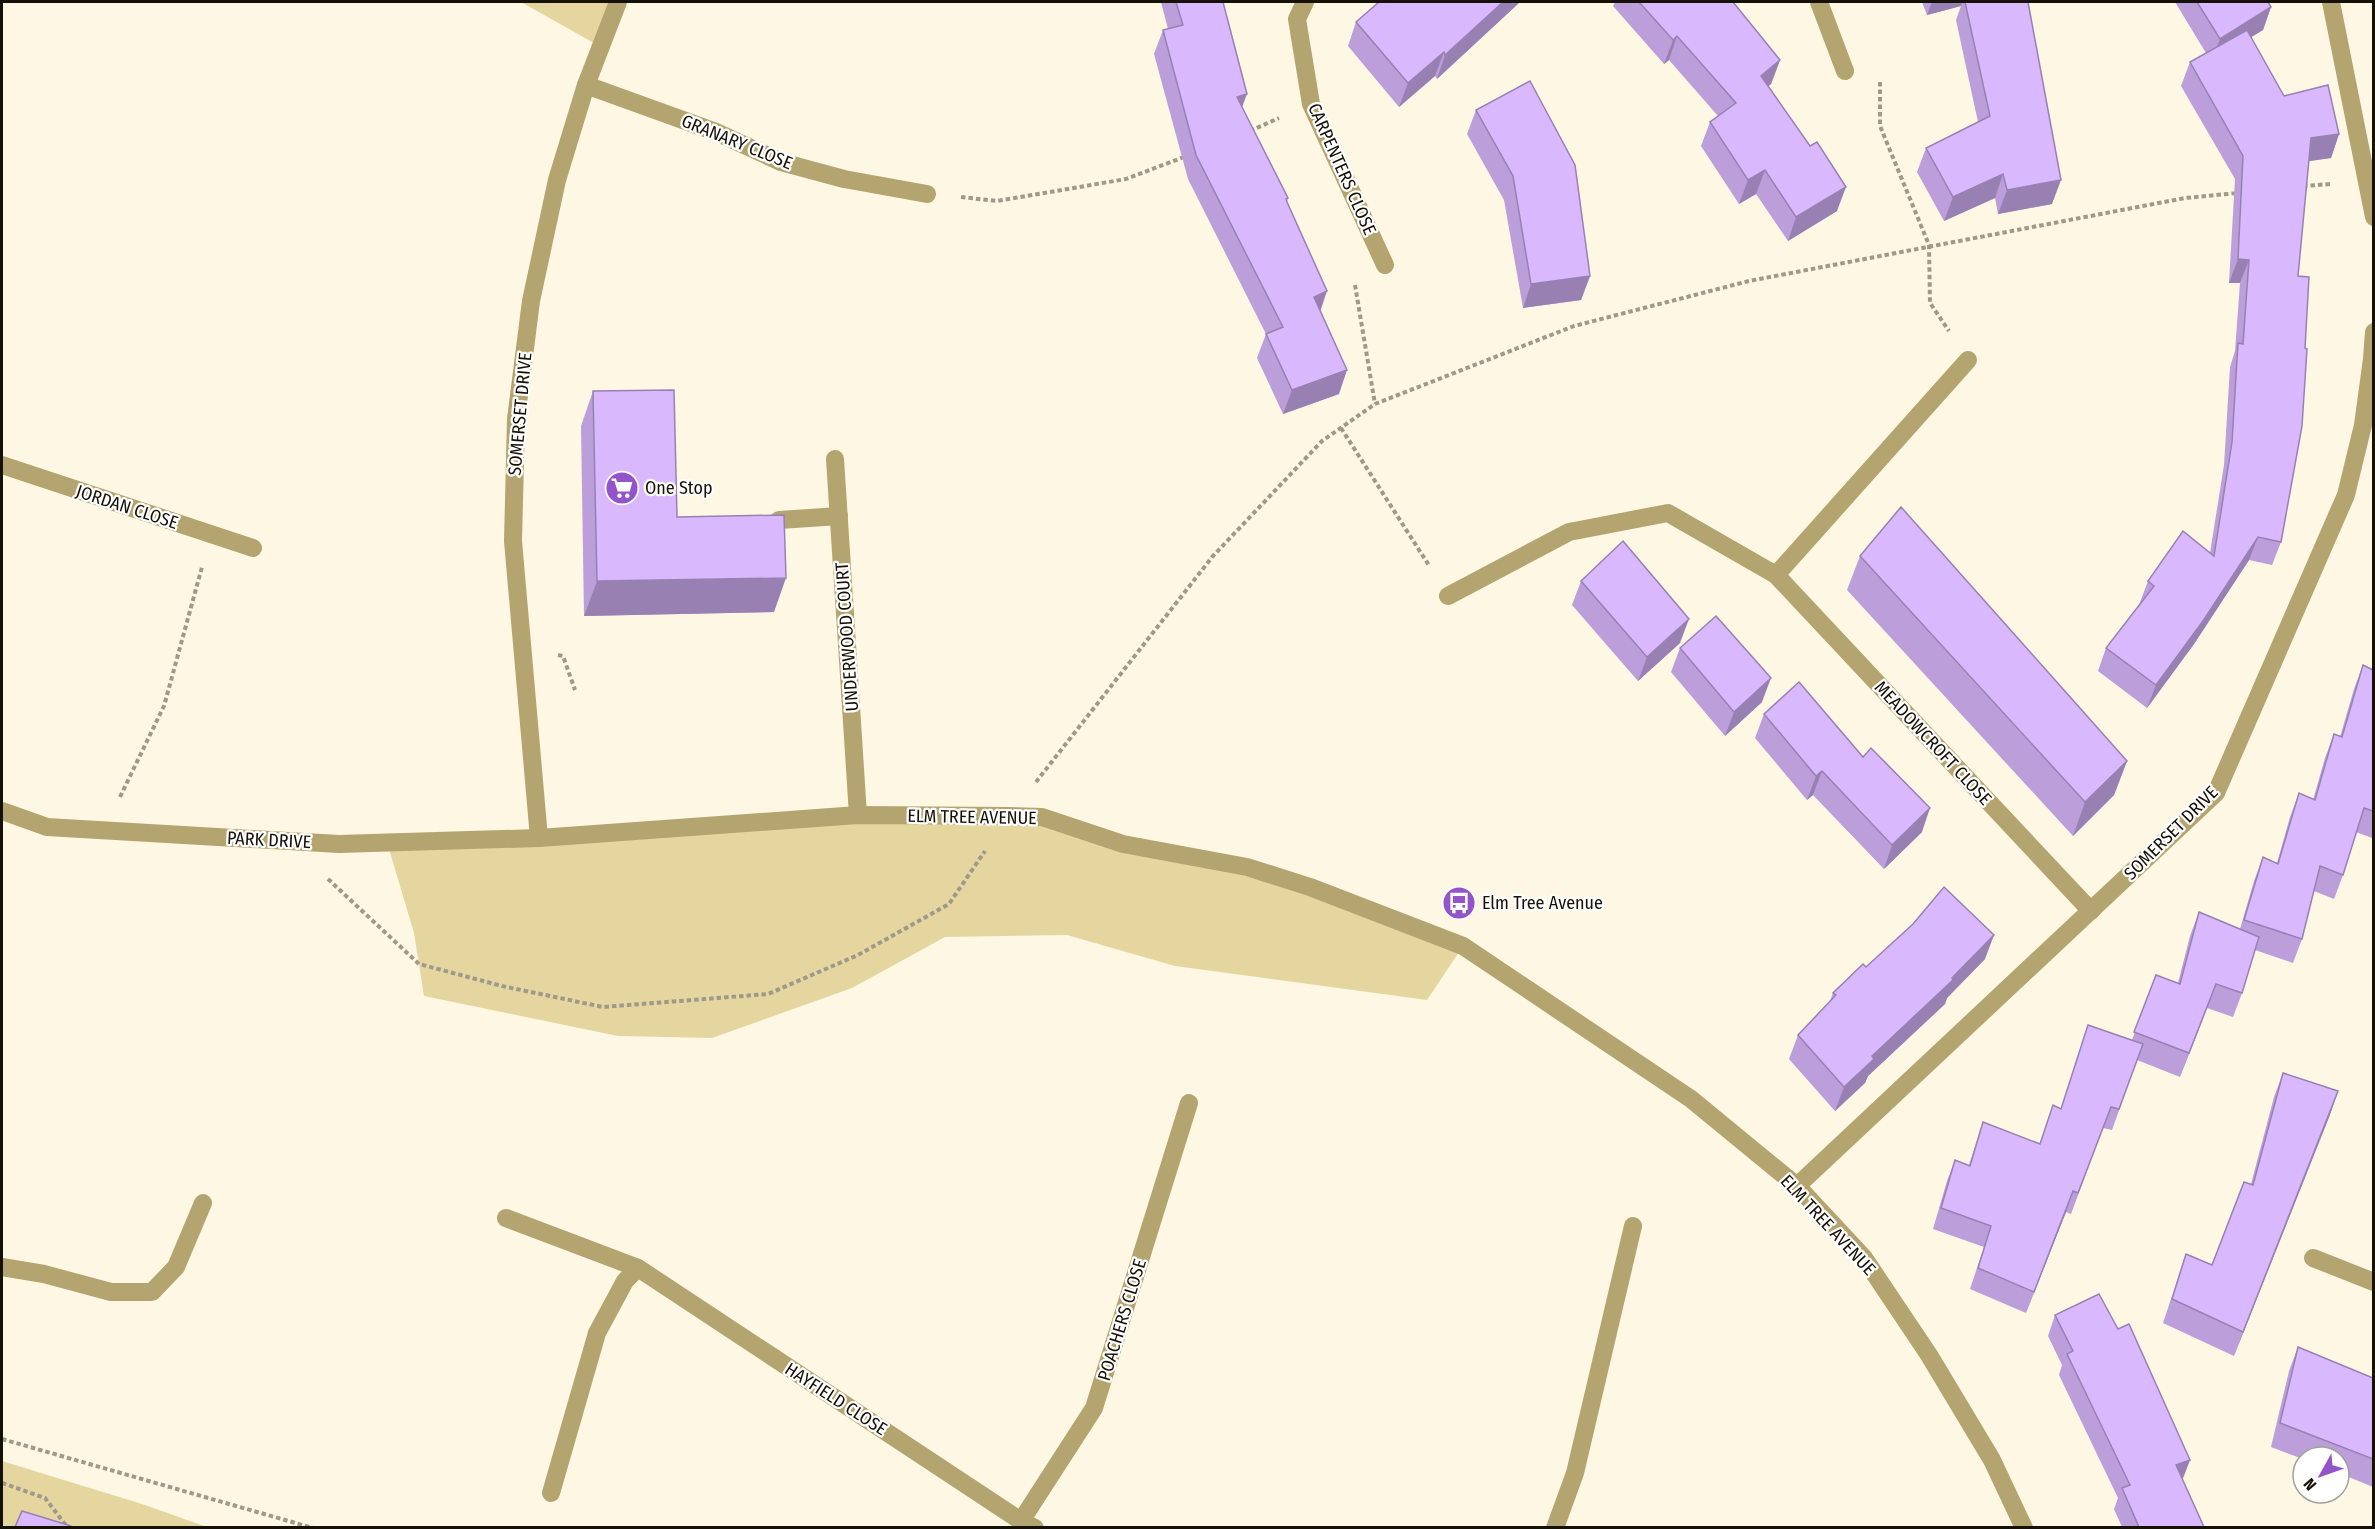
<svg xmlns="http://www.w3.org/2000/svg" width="2375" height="1529" font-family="'Fira Sans Condensed',sans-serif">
<rect width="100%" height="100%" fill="#fdf7e3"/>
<g fill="#e5d6a0">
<path d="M 521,2 L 621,2 L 601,47 Z"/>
<path d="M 1009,816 L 1247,867 L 1463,946 L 1427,1000 L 1175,966 L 1067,935 L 945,937 L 852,988 L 712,1038 L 618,1036 L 424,996 L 414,933 L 387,842 Z"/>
<path d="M 2,1461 L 142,1504 L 207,1527 L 2,1527 Z"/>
</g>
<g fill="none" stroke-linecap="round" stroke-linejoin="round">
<g stroke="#9f9989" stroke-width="4" stroke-dasharray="4.5 3" stroke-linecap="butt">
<path d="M 1880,82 L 1880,126 L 1929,245 L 1930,303 L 1949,331"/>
<path d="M 1250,131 L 1279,118"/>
<path d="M 2303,186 L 2331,184"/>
<path d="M 961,197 L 997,201 L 1126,179 L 1184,157"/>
<path d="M 1355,285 L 1375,404"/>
<path d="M 1341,428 L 1430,567"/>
<path d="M 558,655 L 563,656 L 575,690"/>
<path d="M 1036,782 L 1213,556 L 1322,441 L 1375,404 L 1574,326 L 1749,281 L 2185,198 L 2238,193"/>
<path d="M 120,797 L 164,706 L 202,567"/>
<path d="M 328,879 L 419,964 L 502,986 L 603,1007 L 768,994 L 858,955 L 949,904 L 985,851"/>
<path d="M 2,1439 L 313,1528"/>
<path d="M 2,1483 L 45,1498 L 68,1528"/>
</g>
<g stroke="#b4a46f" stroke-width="18">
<path d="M 1305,2 L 1297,19 L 1311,104 L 1385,265"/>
<path d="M 1819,2 L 1845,71"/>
<path d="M 2331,2 L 2374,217"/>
<path d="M 586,85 L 716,132 L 781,162 L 844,179 L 927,194"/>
<path d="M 835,459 L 858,815"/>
<path d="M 2,465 L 253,548"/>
<path d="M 779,520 L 839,516"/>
<path d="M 1776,575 L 1968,360"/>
<path d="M 1448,596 L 1569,532 L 1668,513 L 1776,575 L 2091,911"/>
<path d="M 2,811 L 47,827 L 339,844 L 539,838 L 858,815 L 1009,816 L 1042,817 L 1123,844 L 1247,867 L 1310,887 L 1463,946 L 1691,1099 L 1797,1186 L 1864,1258 L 1929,1355 L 1992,1460 L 2024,1528"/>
<path d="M 539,838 L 513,541 L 516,419 L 531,301 L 557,180 L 586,85 L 618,2"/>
<path d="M 1797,1186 L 2216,793 L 2346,495 L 2363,425 L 2372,359 L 2374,332"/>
<path d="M 506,1218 L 638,1268 L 1021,1521 L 1035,1528"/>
<path d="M 2313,1258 L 2374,1282"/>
<path d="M 2,1267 L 44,1274 L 111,1292 L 152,1292 L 176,1267 L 203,1203"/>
<path d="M 551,1493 L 597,1333 L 625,1281 L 638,1268"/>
<path d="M 1021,1521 L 1094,1408 L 1189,1103"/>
<path d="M 1555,1528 L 1575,1473 L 1633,1226"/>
</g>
</g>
<g fill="#bb9eda">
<path d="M 1161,2 L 1223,2 L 1242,108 L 1288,198 L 1287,202 L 1320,311 L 1339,394 L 1283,414 L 1257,358 L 1266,334 L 1188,179 L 1154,54 L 1163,30 L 1168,29 Z"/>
<path d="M 1379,2 L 1520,2 L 1437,79 L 1435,76 L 1399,107 L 1348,46 L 1356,22 Z"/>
<path d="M 1615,2 L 1733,2 L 1780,60 L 1771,84 L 1768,86 L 1837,211 L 1788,241 L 1756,194 L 1739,204 L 1701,146 L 1710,122 L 1718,116 L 1669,60 L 1664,64 L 1613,6 Z"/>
<path d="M 1922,2 L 2028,2 L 2052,204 L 1998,214 L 1995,198 L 1944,221 L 1917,172 L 1926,148 L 1978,122 L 1956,20 L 1961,6 L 1927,15 Z"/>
<path d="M 2175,2 L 2268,2 L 2271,7 L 2263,30 L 2251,37 L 2284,96 L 2339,134 L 2331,158 L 2309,161 L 2298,276 L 2281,542 L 2272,565 L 2249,560 L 2194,644 L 2147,708 L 2098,671 L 2106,648 L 2139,605 L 2148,581 L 2210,553 L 2224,465 L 2230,367 L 2235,351 L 2240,283 L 2229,283 L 2235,179 L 2181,86 L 2190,62 L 2206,53 Z"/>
<path d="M 1476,110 L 1590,276 L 1581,300 L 1523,308 L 1504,200 L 1467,134 Z"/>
<path d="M 593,391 L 677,517 L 774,612 L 584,616 L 581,426 Z"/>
<path d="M 1860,556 L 2127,761 L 2114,795 L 2073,836 L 1847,590 Z"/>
<path d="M 1581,581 L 1680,643 L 1638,681 L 1572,605 Z"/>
<path d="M 1680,648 L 1762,702 L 1725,736 L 1671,672 Z"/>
<path d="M 2373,661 L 2373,833 L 2372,838 L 2356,832 L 2343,875 L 2334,899 L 2314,891 L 2302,939 L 2293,963 L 2255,950 L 2242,993 L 2233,1017 L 2207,1008 L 2180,1077 L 2137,1060 L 2112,1130 L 2103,1128 L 2071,1214 L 2066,1212 L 2026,1313 L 1970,1289 L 1984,1247 L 1933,1229 L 1947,1181 L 1955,1160 L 1969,1165 L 1983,1122 L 2039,1144 L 2061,1109 L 2088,1025 L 2132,1040 L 2156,975 L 2178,983 L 2190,936 L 2199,912 L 2240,929 L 2254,881 L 2263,857 L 2277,863 L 2290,817 L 2299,793 L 2313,800 L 2325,758 L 2334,734 L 2340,737 L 2354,689 L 2363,665 L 2372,669 Z"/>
<path d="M 1764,714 L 1922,832 L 1884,869 L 1813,795 L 1807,800 L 1755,738 Z"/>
<path d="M 1985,959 L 1947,998 L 1945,1004 L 1868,1076 L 1865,1083 L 1835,1111 L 1789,1059 L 1798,1035 L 1830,1001 L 1833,993 L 1866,967 Z"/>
<path d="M 2283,1073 L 2338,1091 L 2234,1356 L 2163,1323 L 2186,1254 L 2212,1265 L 2251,1184 L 2274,1097 Z"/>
<path d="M 2055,1315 L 2190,1460 L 2182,1479 L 2204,1527 L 2122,1527 L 2114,1509 L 2118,1498 L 2059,1375 L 2062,1365 L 2048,1336 Z"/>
<path d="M 2298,1347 L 2373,1378 L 2373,1487 L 2339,1473 L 2339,1457 L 2303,1457 L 2303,1459 L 2271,1447 L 2289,1371 Z"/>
</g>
<g fill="#9881b2">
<path d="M 1503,2 L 1520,2 L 1437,79 L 1445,55 Z"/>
<path d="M 1932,2 L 1962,2 L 1961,6 L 1927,15 Z"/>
<path d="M 2271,7 L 2263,30 L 2212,61 L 2220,39 Z"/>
<path d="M 1677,36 L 1669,60 L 1664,64 L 1673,40 Z"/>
<path d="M 1444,52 L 1435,76 L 1399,107 L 1408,83 Z"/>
<path d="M 1780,60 L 1771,84 L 1753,100 L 1761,76 Z"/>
<path d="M 1247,94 L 1238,118 L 1237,97 Z"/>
<path d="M 2339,134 L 2331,158 L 2303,162 L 2311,138 Z"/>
<path d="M 1765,170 L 1756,194 L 1739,204 L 1748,180 Z"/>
<path d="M 2003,174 L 1995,198 L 1944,221 L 1953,197 Z"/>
<path d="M 2061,180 L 2052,204 L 1998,214 L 2007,190 Z"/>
<path d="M 1846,187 L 1837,211 L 1788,241 L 1796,217 Z"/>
<path d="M 2238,259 L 2249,260 L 2240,283 L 2229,283 Z"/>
<path d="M 1590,276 L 1581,300 L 1523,308 L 1531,284 Z"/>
<path d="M 1327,291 L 1319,315 L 1314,297 Z"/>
<path d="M 1347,370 L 1339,394 L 1283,414 L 1292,390 Z"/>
<path d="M 2258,537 L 2249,560 L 2194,644 L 2147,708 L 2156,685 Z"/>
<path d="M 786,578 L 774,612 L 584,616 L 597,581 Z"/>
<path d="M 1689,619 L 1680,643 L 1638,681 L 1647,657 Z"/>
<path d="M 1771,678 L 1762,702 L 1725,736 L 1734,712 Z"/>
<path d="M 2127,761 L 2114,795 L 2073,836 L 2085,802 Z"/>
<path d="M 1822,771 L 1813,795 L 1807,800 L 1816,776 Z"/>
<path d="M 1930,808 L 1922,832 L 1884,869 L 1892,845 Z"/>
<path d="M 1994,935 L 1985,959 L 1947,998 L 1945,1004 L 1868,1076 L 1865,1083 L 1835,1111 L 1844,1087 L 1872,1056 L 1952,978 Z"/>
<path d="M 2216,984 L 2207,1008 L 2180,1077 L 2189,1053 Z"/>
<path d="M 2338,1091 L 2330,1115 L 2234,1356 L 2243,1332 Z"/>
<path d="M 2073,1191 L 2066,1212 L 2026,1313 L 2034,1292 Z"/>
<path d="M 2190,1460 L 2182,1481 L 2176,1465 Z"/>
</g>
<g fill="#d9b8fe" stroke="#9881b2" stroke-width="1.5">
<path d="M 1176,2 L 1223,2 L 1247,94 L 1237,97 L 1288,198 L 1286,199 L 1287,202 L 1327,291 L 1314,297 L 1347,370 L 1292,390 L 1266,334 L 1283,327 L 1196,155 L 1163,30 L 1183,25 Z"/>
<path d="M 1379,2 L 1503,2 L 1445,55 L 1444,52 L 1408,83 L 1356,22 Z"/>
<path d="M 1639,2 L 1733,2 L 1780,60 L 1761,76 L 1810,146 L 1817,142 L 1846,187 L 1796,217 L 1765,170 L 1748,180 L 1710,122 L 1736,103 L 1677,36 L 1673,40 Z"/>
<path d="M 1965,2 L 2028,2 L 2061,180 L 2007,190 L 2003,174 L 1953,197 L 1926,148 L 1990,116 Z"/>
<path d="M 2197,2 L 2268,2 L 2271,7 L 2220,39 Z"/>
<path d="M 2247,30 L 2284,96 L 2328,85 L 2339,134 L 2311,138 L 2298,276 L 2309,277 L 2305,348 L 2307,349 L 2302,426 L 2281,542 L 2258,537 L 2203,621 L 2156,685 L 2106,648 L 2154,586 L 2148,581 L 2183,531 L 2214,556 L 2232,442 L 2238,343 L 2243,344 L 2249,260 L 2238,259 L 2243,156 L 2190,62 Z"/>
<path d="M 1530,81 L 1575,165 L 1590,276 L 1531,284 L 1513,176 L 1476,110 Z"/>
<path d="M 674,390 L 677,517 L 784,515 L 786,578 L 597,581 L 593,391 Z"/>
<path d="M 1901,507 L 2127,761 L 2085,802 L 1860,556 Z"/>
<path d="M 1623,541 L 1689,619 L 1647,657 L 1581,581 Z"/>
<path d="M 1716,616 L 1771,678 L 1734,712 L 1680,648 Z"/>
<path d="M 2363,665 L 2373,670 L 2373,811 L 2364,808 L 2343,875 L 2320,866 L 2302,939 L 2244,920 L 2263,857 L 2278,864 L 2299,793 L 2315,800 L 2334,734 L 2342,737 Z"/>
<path d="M 1799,682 L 1863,757 L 1871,748 L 1930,808 L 1892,845 L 1822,771 L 1816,776 L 1764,714 Z"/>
<path d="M 1944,887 L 1994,935 L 1952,978 L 1953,980 L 1872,1056 L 1874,1059 L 1844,1087 L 1798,1035 L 1836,995 L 1833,993 L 1863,964 L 1866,967 L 1913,924 Z"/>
<path d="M 2199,912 L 2259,937 L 2242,993 L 2216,984 L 2189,1053 L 2134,1032 L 2156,975 L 2180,984 Z"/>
<path d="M 2088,1025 L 2143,1044 L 2119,1109 L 2111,1107 L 2078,1193 L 2073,1191 L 2034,1292 L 1978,1268 L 1991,1226 L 1941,1208 L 1955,1160 L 1970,1166 L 1983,1122 L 2040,1144 L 2053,1105 L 2061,1109 Z"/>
<path d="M 2283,1073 L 2338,1091 L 2243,1332 L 2172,1299 L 2186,1254 L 2212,1265 L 2244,1182 L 2253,1185 Z"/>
<path d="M 2099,1294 L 2118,1329 L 2129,1324 L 2190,1460 L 2176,1465 L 2204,1527 L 2139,1527 L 2122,1488 L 2130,1485 L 2067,1354 L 2073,1351 L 2055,1315 Z"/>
<path d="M 2298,1347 L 2373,1378 L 2373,1459 L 2280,1423 Z"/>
<path d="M 22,1511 L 68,1525 L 73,1527 L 15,1527 Z"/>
</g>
<defs>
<symbol id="supermarket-disc" viewBox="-11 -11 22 22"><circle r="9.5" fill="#9354ca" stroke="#fff"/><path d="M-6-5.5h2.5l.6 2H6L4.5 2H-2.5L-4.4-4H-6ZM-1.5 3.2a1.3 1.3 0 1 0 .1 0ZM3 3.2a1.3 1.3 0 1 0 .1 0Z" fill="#fff"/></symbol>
<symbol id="bus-disc" viewBox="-11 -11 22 22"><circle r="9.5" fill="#9354ca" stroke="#fff"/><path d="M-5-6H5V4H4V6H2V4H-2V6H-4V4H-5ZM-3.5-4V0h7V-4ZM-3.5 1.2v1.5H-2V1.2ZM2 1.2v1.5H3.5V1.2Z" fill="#fff"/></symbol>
</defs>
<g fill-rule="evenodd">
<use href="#supermarket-disc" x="603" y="469" width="38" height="38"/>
<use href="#bus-disc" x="1440" y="884" width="38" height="38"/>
</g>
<g text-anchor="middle" stroke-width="4.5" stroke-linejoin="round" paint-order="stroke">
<g font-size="18" fill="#151106" stroke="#fff">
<text transform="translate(737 142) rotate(22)" y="6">GRANARY CLOSE</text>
<text transform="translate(1342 169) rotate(66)" y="6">CARPENTERS CLOSE</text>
<text transform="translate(520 414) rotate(-85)" y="6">SOMERSET DRIVE</text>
<text transform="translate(127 507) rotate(18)" y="6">JORDAN CLOSE</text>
<text transform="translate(847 637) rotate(-94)" y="6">UNDERWOOD COURT</text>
<text transform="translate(1933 743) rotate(47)" y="6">MEADOWCROFT CLOSE</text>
<text transform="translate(972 817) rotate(1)" y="6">ELM TREE AVENUE</text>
<text transform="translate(2171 833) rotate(-45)" y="6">SOMERSET DRIVE</text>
<text transform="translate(269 840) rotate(3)" y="6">PARK DRIVE</text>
<text transform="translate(1828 1225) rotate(47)" y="6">ELM TREE AVENUE</text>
<text transform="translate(1122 1320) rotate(-73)" y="6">POACHERS CLOSE</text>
<text transform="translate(836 1399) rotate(33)" y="6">HAYFIELD CLOSE</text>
</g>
<g font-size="18" fill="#151106" stroke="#fff" text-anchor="start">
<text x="645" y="494">One Stop</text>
<text x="1482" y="909">Elm Tree Avenue</text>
</g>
</g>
<rect width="2375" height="1529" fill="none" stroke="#151106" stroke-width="6"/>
<g transform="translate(2321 1475) rotate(230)"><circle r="28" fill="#ffffff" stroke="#a1a09b" stroke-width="1.5"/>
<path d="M0-4.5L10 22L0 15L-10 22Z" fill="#9354ca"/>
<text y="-9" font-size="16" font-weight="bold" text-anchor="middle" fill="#151106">N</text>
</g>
</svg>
